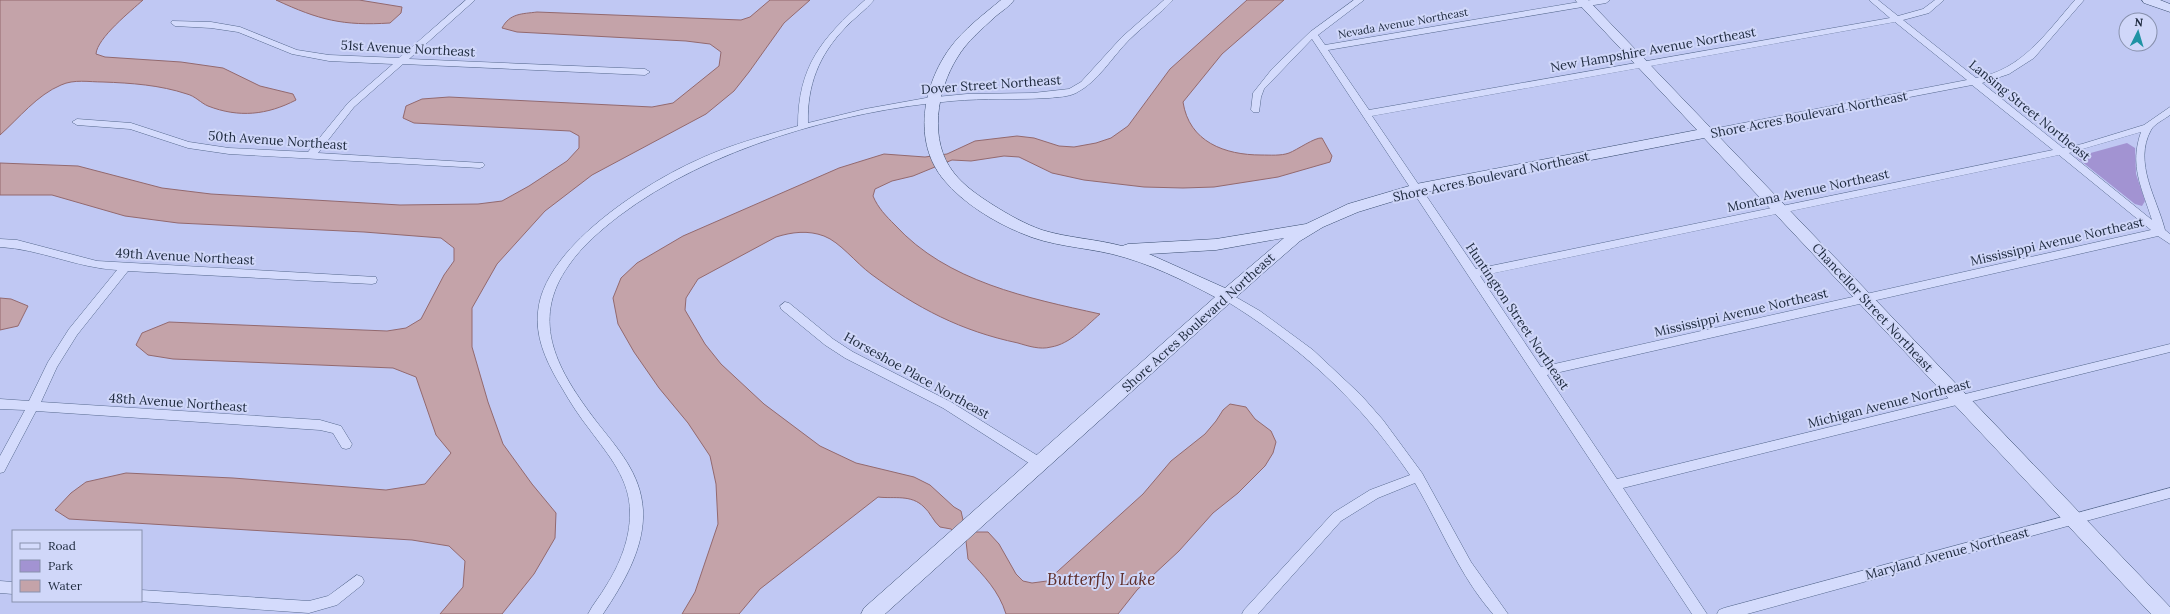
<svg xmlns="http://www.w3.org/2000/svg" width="2170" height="614" font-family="Lora,serif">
<rect width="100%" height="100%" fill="#c0c8f3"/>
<path fill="#a293d2" d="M 2127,143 L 2135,148 L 2136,174 L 2145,201 L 2142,206 L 2135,204 L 2076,157 Z"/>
<g fill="#c4a3a9" stroke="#93696e">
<path d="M 0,0 L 143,0 C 131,11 97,38 96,54 L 105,57 L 181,62 L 223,68 L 260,86 L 293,94 L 296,100 C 267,115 239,118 208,106 C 201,103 195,96 187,94 C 160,85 131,83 103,82 C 89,82 74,79 61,85 C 37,95 19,118 0,135 Z"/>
<path d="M 276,0 L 359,0 L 402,7 L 401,13 L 390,23 C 343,26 319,20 276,0 Z"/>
<path d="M 770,0 L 810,0 L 784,23 L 749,72 L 734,91 L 706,114 L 592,175 L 545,211 L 497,264 L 472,308 L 472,347 L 488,402 L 503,444 L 532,484 L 556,513 L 555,538 L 534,574 L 502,614 L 440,614 L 463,587 L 465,561 L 449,546 L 412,540 L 69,519 L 55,510 L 71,493 L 86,482 L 126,473 L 233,478 L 386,490 L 425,484 L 451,453 L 436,435 L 416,377 L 393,368 L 173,359 L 148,355 L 136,345 L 142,333 L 169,322 L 387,331 L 406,328 L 421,319 L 444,275 L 454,261 L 454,248 L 441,238 L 364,232 L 178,223 L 125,216 L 52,195 L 0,195 L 0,163 L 78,166 L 162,188 L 211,194 L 400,205 L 478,204 L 502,201 L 529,186 L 567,161 L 579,148 L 579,136 L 570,131 L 414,123 L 403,118 L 406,106 L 422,99 L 449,97 L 652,107 L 673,103 L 719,66 L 721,52 L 710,44 L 686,41 L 517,32 L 502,28 C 510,13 522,14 537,12 L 741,20 L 750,17 Z"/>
<path d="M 1247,0 L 1284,0 L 1222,54 L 1183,102 C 1189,142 1225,155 1261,155 C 1270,155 1281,156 1289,153 C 1297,150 1315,137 1322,138 L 1332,156 L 1330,162 L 1278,177 L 1214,187 L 1183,188 L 1144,187 L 1084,180 L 1052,173 L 1019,157 L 1004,156 L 971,161 L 952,160 L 913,176 L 892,181 L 875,189 L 873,196 C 878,208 886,216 895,225 C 947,282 1028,298 1100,314 C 1086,326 1070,344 1051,347 C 1040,350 1028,346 1018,343 C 961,331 917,308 871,274 C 856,263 840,242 824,236 C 808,230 792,232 776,237 L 698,279 L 691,290 L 686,298 L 685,310 L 705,344 L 721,364 L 764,404 L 820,446 L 856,463 L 914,477 L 930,485 L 954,507 L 961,511 L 963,520 L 976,532 L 988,532 L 999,544 L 1016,574 L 1023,581 L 1032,583 L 1047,581 L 1143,494 L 1171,461 L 1205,434 L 1216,421 L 1223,410 L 1230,404 L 1246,407 L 1255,419 L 1271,431 L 1276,442 L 1273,453 L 1265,466 L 1238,493 L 1213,513 L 1179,551 L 1137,590 L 1118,614 L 1006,614 C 999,591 984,576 968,559 L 966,541 L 951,529 L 940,527 C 933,521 930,512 924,507 C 911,494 894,499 878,497 L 760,589 L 739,614 L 682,614 L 695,592 L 718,524 L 716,484 L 710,456 L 688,423 L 659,388 L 634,352 L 618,324 L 613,298 L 621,278 L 637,263 L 683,236 L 839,168 L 884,154 L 925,157 L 947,154 L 975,141 L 1017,136 L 1034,138 L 1059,146 L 1074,147 L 1096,143 L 1111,138 L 1128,126 L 1170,69 Z"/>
<path d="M 0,298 L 11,299 L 28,306 L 18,326 L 0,330 Z"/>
</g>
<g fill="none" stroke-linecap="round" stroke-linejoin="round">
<defs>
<g id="street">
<path d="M 466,0 L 475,0 L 409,59 L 645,69 L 650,72 L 645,75 L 403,64 L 354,107 L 318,153 L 483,163 L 485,165 L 483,167 L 480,168 L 229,154 L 188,148 L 130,129 L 77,125 L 72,122 L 77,119 L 131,123 L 189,142 L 229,148 L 308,152 L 348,103 L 393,64 L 329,61 L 292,54 L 238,32 L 211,28 L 175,26 L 171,23 L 172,21 L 211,22 L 240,27 L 297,50 L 329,55 L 399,58 Z"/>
<path d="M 865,0 L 874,0 C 866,10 854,18 845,28 C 819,55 807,85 808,123 L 865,109 L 926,98 L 967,94 L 1033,93 L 1069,89 L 1081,82 L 1122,37 L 1164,0 L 1173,0 C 1160,14 1143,26 1129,40 C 1112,57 1098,82 1076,93 C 1068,97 1058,97 1049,98 C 1017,100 985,98 952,101 C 841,111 709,148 619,216 C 601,230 582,246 569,265 C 528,322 559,372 596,421 C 617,448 641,473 643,510 C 645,548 623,584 603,614 L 588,614 C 593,604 601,595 606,586 C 620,564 630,539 630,513 C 630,479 609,456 590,430 C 579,416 570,402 562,388 C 548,365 535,339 538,312 C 543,249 641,186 693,162 C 726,146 763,136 798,126 C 798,66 822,38 865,0 Z"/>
<path d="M 1354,0 L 1364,0 L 1318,35 L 1325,45 L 1591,0 L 1610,0 L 1606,3 L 1328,50 L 1369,110 L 1890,18 L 1869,0 L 1878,0 L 1898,16 L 1923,9 L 1935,0 L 1944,0 L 1929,13 L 1903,20 L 1976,78 C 2022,70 2046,33 2075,0 L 2084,0 L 2034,58 L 2009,74 L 1982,83 L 2063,148 L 2082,144 L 2144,125 L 2170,107 L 2170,115 C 2165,119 2154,124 2151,130 C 2133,163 2157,198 2165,230 L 2170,234 L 2170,244 L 2158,236 L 1547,375 L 1617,479 L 2170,344 L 2170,352 L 1623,488 L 1707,614 L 1692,614 L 1312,39 L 1264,89 L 1261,97 L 1259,112 L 1253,112 L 1251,110 L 1253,93 L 1272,69 L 1310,32 ZM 1895,22 L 1967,80 L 1707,130 L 1702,133 L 1707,136 L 1972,85 L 2053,150 L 1476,269 L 1372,116 ZM 2141,132 C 2129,166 2142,188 2152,220 L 2069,153 ZM 2059,155 L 2151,230 L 1541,367 L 1480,276 Z"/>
<path d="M 0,239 L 17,240 L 97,261 L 376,277 L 377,280 L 376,283 L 372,284 L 128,271 L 77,335 L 57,367 L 41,402 L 320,420 L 341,426 L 352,444 L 350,448 L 346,449 L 342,448 L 333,433 L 320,430 L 36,411 L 4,472 L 0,473 L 0,456 L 25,410 L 0,409 L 0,399 L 29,401 L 48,362 L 69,329 L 117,270 C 77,268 40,249 0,247 Z"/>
<path d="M 1227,292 L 1260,311 L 1313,350 L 1361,395 L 1383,420 L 1422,473 L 1471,562 L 1508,614 L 1493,614 C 1459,575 1441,527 1415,483 L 1378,498 L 1341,521 L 1258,614 L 1242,614 L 1244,610 L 1333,513 L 1370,490 L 1410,475 C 1359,400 1300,346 1223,299 L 1222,296 L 1223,293 Z"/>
<path d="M 785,302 L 789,303 L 833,339 L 853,352 L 951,402 L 1043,459 L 1045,463 L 1043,467 L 1039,468 L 1035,467 L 943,408 L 845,358 L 825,345 L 781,309 L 780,306 Z"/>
<path d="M 2170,488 L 2170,498 L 1747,614 L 1717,614 L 1719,610 L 1724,608 Z"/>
<path d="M 357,575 L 362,577 L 364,581 L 362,585 L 337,605 L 309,613 L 138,601 L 141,601 L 141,590 L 309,601 L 328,596 Z"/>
<path d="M 0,581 L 13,582 L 13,594 L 0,593 Z"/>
</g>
<g id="secondary">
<path d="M 1001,0 L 1014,0 C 1010,6 1002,11 996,16 C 982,29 967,41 957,58 C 937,90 928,141 954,173 C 964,186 979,196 993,205 C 1009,215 1025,224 1042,230 C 1068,238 1096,239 1122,246 L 1128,244 L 1216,239 L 1306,224 L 1348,204 L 1416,184 L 1697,130 L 1575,0 L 1588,0 L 2170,607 L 2170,614 L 2151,614 L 1704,138 L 1417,194 L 1358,212 L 1323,227 L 1300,241 L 1262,274 L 885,614 L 861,614 L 864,608 L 1215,297 C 1183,280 1149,263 1112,254 C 1082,247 1050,246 1021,233 C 994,222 963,203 944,180 C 912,142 923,85 950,48 C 964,29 983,15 1001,0 ZM 1284,238 L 1225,288 L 1149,254 L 1216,250 Z"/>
<path d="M 2142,0 L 2160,0 L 2170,4 L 2170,12 L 2144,3 Z"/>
</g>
</defs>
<use href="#street" stroke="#56698e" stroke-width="1"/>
<use href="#secondary" stroke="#394d70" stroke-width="1"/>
<use href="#street" fill="#d4dbfc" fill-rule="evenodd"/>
<use href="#secondary" fill="#d4dbfc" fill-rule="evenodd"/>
</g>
<g text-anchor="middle" stroke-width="4" stroke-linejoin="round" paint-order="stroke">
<g font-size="11" fill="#1c283c" stroke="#d0d7f9">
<text transform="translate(1403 23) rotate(-10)" y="4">Nevada Avenue Northeast</text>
</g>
<g font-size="13" fill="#1c283c" stroke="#d0d7f9">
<text transform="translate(408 48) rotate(3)" y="5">51st Avenue Northeast</text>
<text transform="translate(1653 49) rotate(-10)" y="5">New Hampshire Avenue Northeast</text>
<text transform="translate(991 84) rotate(-4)" y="5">Dover Street Northeast</text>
<text transform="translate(2030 110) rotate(39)" y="5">Lansing Street Northeast</text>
<text transform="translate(1809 114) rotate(-11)" y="5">Shore Acres Boulevard Northeast</text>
<text transform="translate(278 140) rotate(4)" y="5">50th Avenue Northeast</text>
<text transform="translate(1491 176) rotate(-12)" y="5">Shore Acres Boulevard Northeast</text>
<text transform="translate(1808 190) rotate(-12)" y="5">Montana Avenue Northeast</text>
<text transform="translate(2057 241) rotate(-13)" y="5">Mississippi Avenue Northeast</text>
<text transform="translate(185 256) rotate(3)" y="5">49th Avenue Northeast</text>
<text transform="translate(1873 307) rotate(47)" y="5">Chancellor Street Northeast</text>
<text transform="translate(1741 312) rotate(-13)" y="5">Mississippi Avenue Northeast</text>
<text transform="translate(1518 316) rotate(56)" y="5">Huntington Street Northeast</text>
<text transform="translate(1198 322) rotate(-42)" y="5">Shore Acres Boulevard Northeast</text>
<text transform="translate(917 375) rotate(29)" y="5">Horseshoe Place Northeast</text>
<text transform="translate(178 402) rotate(4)" y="5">48th Avenue Northeast</text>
<text transform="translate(1889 403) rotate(-14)" y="5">Michigan Avenue Northeast</text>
<text transform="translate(1947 553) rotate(-15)" y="5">Maryland Avenue Northeast</text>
</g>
<g font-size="17" font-style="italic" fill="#5d2d29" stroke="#d0d7f9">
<text x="1101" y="585">Butterfly Lake</text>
</g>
</g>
<rect x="12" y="530" width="130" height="72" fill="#d0d7f9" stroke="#8891ad"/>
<rect x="20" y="543" width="20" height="6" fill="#d4dbfc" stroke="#8891ad"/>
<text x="48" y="550" font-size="12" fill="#1c283c">Road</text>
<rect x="20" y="560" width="20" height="12" fill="#a293d2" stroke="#8891ad"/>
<text x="48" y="570" font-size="12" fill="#1c283c">Park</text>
<rect x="20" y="580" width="20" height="12" fill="#c4a3a9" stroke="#8891ad"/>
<text x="48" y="590" font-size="12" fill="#1c283c">Water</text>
<g transform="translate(2138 32) rotate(5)"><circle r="19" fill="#d0d7f9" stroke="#8891ad"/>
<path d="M0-3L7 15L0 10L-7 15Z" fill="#1f93a4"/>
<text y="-6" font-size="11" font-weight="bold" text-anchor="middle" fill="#1c283c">N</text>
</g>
</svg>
